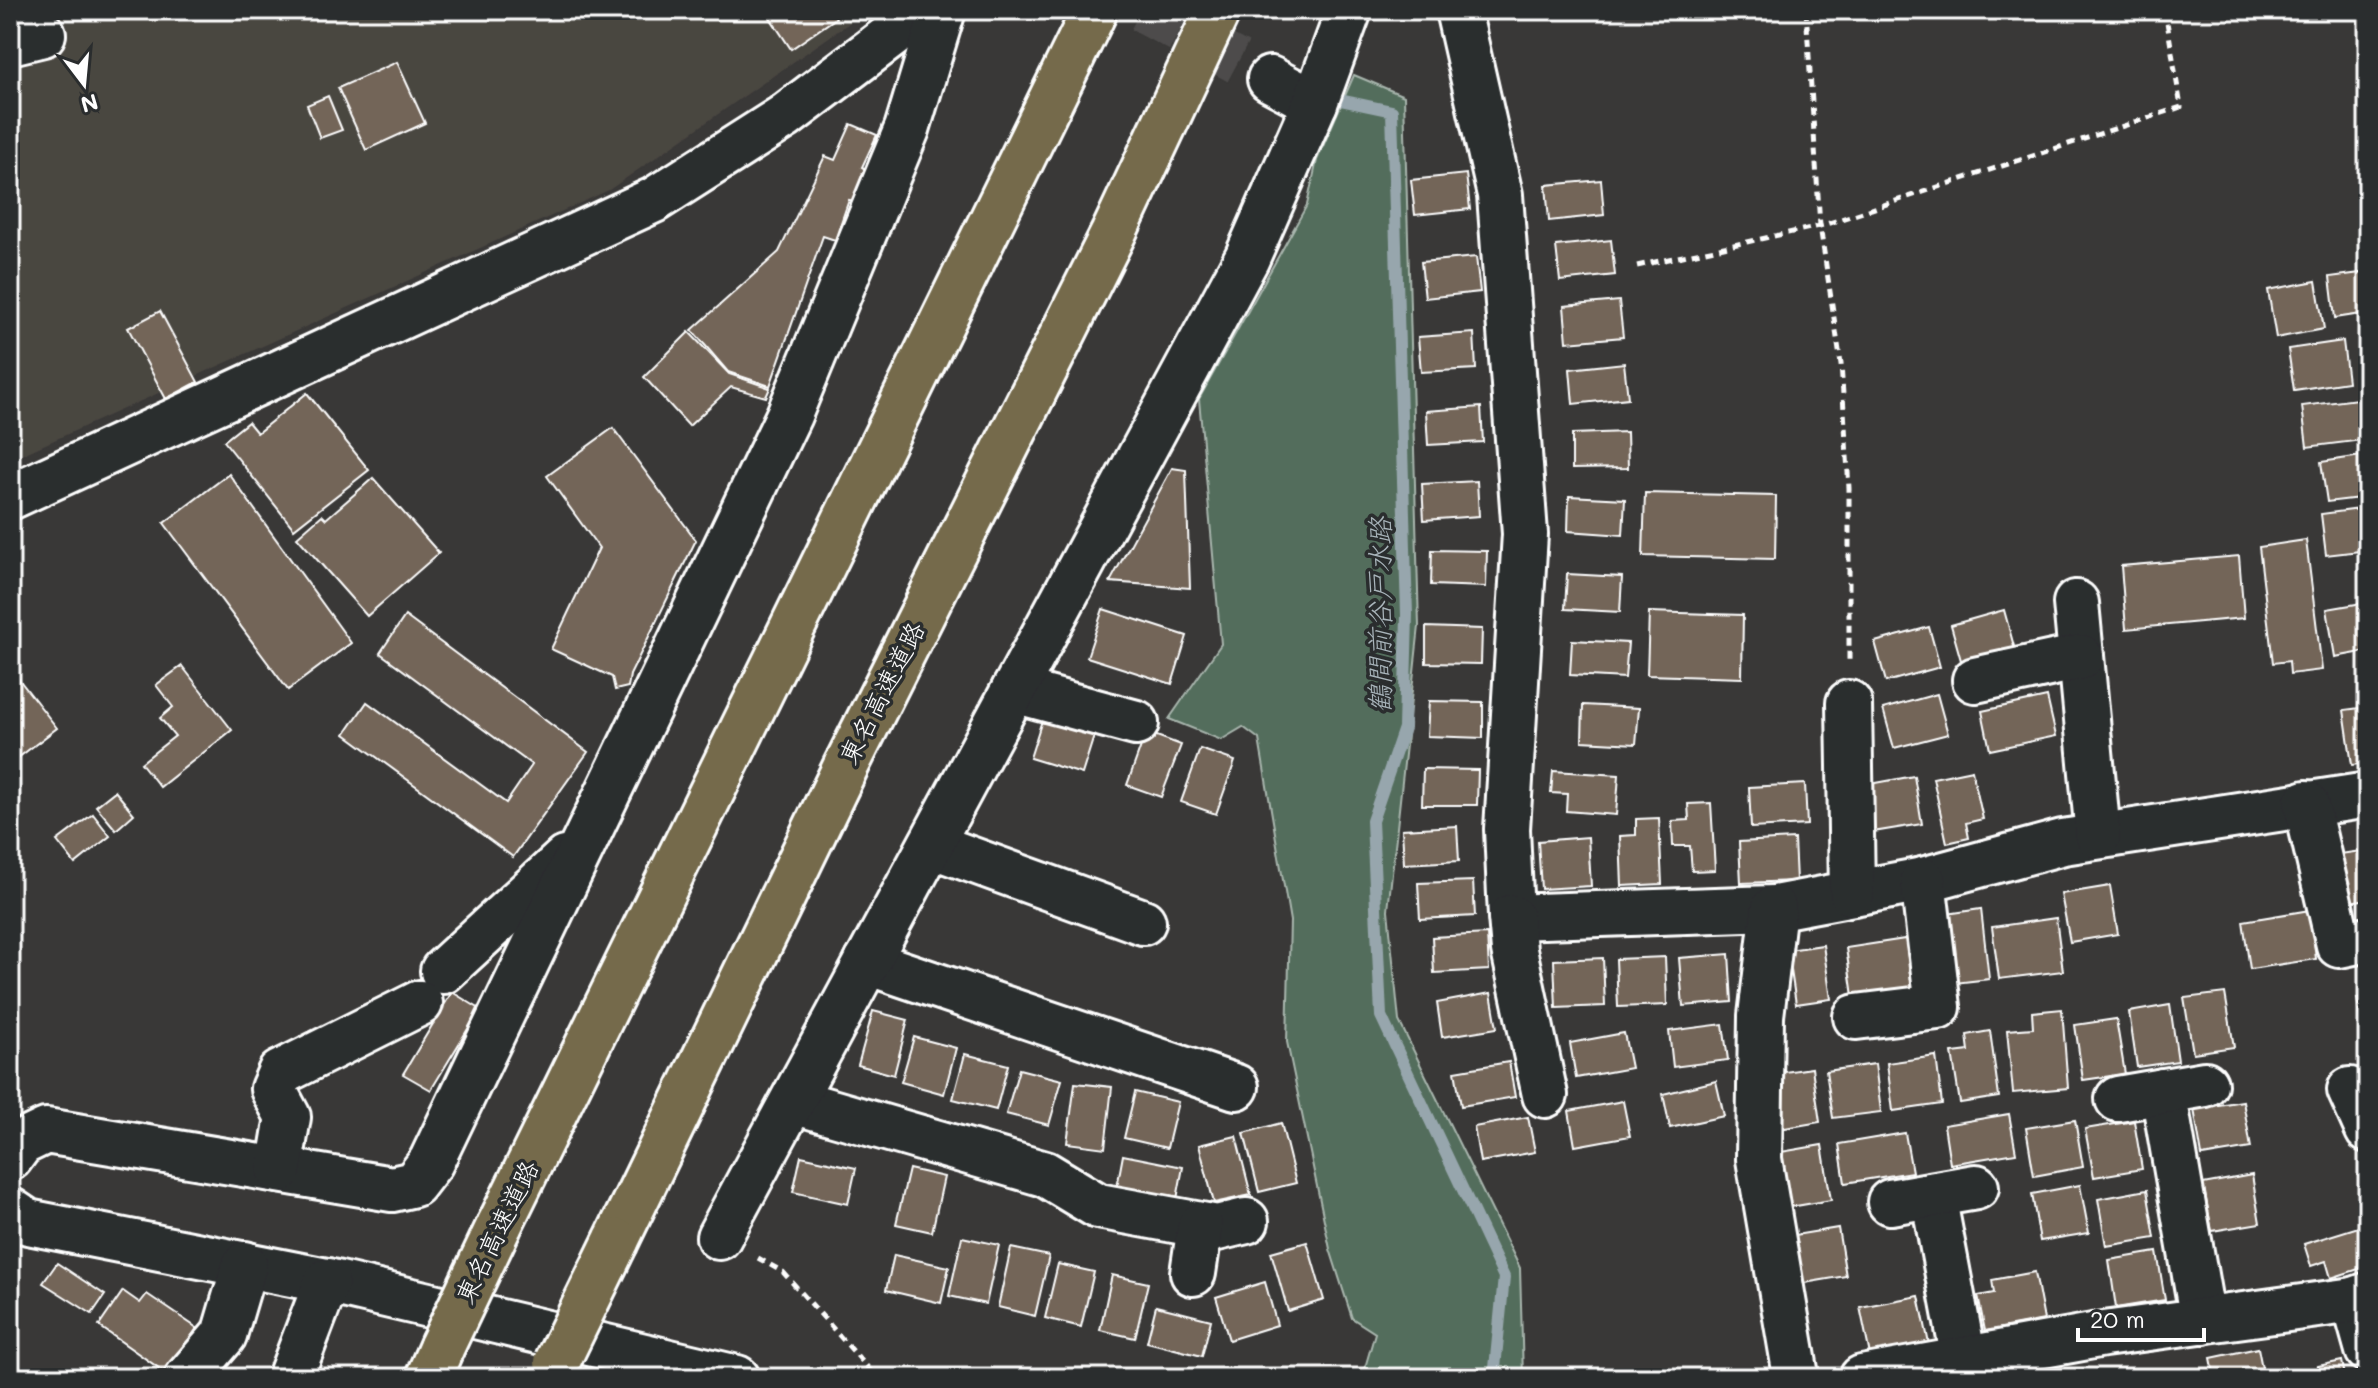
<svg xmlns="http://www.w3.org/2000/svg" width="2378" height="1388" font-family="Mali,'Klee One',sans-serif">
<rect width="100%" height="100%" fill="#393837"/>
<filter id="ink" filterUnits="userSpaceOnUse"><feTurbulence type="fractalNoise" baseFrequency=".0125" numOctaves="2"/><feDisplacementMap in="SourceGraphic" scale="16" xChannelSelector="R" yChannelSelector="G"/><feConvolveMatrix kernelMatrix="1 2 1 2 8 2 1 2 1" color-interpolation-filters="sRGB"/></filter>
<g filter="url(#ink)">
<path fill="#4a4641" d="M 10,10 L 868,10 L 609,190 L 10,460 Z"/>
<path fill="#536d5c" stroke="#a9b6ae" stroke-width="2" d="M 1354,75 L 1404,96 L 1419,626 L 1388,910 L 1399,1021 L 1520,1268 L 1523,1378 L 1384,1378 L 1364,1371 L 1375,1333 L 1352,1318 L 1330,1249 L 1287,1042 L 1290,921 L 1259,739 L 1243,727 L 1221,740 L 1169,719 L 1221,644 L 1199,399 L 1307,205 L 1317,160 Z"/>
<g fill="none" stroke-linecap="round" stroke-linejoin="round">
<path stroke="#97a6ad" stroke-width="12" d="M 1340,100 L 1392,111 L 1407,615 L 1404,728 L 1372,821 L 1381,1016 L 1504,1277 L 1494,1378"/>
</g>
<g fill="#736559" stroke="#fff" stroke-width="2">
<path d="M 10,10 L 55,10 L 10,21 Z"/>
<path d="M 765,10 L 830,10 L 836,18 L 791,49 Z"/>
<path d="M 397,62 L 425,123 L 366,150 L 338,88 Z"/>
<path d="M 328,96 L 342,130 L 320,138 L 307,105 Z"/>
<path d="M 851,124 L 877,135 L 862,167 L 873,173 L 860,202 L 849,200 L 835,240 L 823,236 L 770,386 L 728,372 L 692,330 L 779,252 L 825,156 L 835,160 Z"/>
<path d="M 1466,174 L 1470,209 L 1415,215 L 1411,180 Z"/>
<path d="M 1601,180 L 1604,215 L 1549,221 L 1546,185 Z"/>
<path d="M 1611,240 L 1615,275 L 1560,281 L 1556,246 Z"/>
<path d="M 1476,257 L 1480,292 L 1425,298 L 1421,262 Z"/>
<path d="M 2368,272 L 2368,313 L 2335,318 L 2330,277 Z"/>
<path d="M 2316,281 L 2324,329 L 2276,338 L 2268,290 Z"/>
<path d="M 1619,301 L 1623,337 L 1567,342 L 1564,306 Z"/>
<path d="M 160,311 L 198,382 L 166,399 L 128,328 Z"/>
<path d="M 689,332 L 729,374 L 770,388 L 766,397 L 731,387 L 689,426 L 644,377 Z"/>
<path d="M 1474,333 L 1476,369 L 1421,372 L 1418,337 Z"/>
<path d="M 2343,341 L 2348,382 L 2294,390 L 2288,349 Z"/>
<path d="M 1624,363 L 1628,398 L 1573,404 L 1570,369 Z"/>
<path d="M 307,393 L 369,470 L 294,529 L 224,441 L 248,422 L 257,433 Z"/>
<path d="M 2357,399 L 2363,440 L 2307,447 L 2302,406 Z"/>
<path d="M 1481,407 L 1483,442 L 1428,445 L 1426,411 Z"/>
<path d="M 613,428 L 696,540 L 630,675 L 628,687 L 615,690 L 612,677 L 551,649 L 599,548 L 547,476 Z"/>
<path d="M 1627,432 L 1628,468 L 1572,469 L 1572,434 Z"/>
<path d="M 2368,455 L 2368,497 L 2327,502 L 2321,462 Z"/>
<path d="M 1172,468 L 1186,470 L 1190,588 L 1110,582 Z"/>
<path d="M 229,474 L 351,643 L 288,690 L 164,523 Z"/>
<path d="M 373,478 L 439,553 L 367,616 L 297,537 L 322,515 L 326,519 Z"/>
<path d="M 1477,481 L 1479,516 L 1424,520 L 1422,484 Z"/>
<path d="M 1645,493 L 1776,496 L 1775,559 L 1643,556 Z"/>
<path d="M 1569,496 L 1625,499 L 1623,535 L 1568,531 Z"/>
<path d="M 2368,508 L 2368,550 L 2326,555 L 2321,514 Z"/>
<path d="M 2306,540 L 2322,670 L 2290,674 L 2289,661 L 2273,663 L 2259,547 Z"/>
<path d="M 1432,550 L 1487,551 L 1486,587 L 1431,585 Z"/>
<path d="M 2239,556 L 2244,618 L 2126,629 L 2121,566 Z"/>
<path d="M 1567,574 L 1622,577 L 1620,612 L 1565,609 Z"/>
<path d="M 2368,602 L 2368,651 L 2335,657 L 2327,609 Z"/>
<path d="M 1103,609 L 1187,636 L 1172,684 L 1087,657 Z"/>
<path d="M 2004,610 L 2015,650 L 1962,664 L 1951,625 Z"/>
<path d="M 1649,612 L 1743,615 L 1742,678 L 1647,675 Z"/>
<path d="M 405,616 L 588,752 L 513,857 L 345,734 L 367,702 L 506,803 L 532,765 L 380,653 Z"/>
<path d="M 1426,627 L 1482,629 L 1481,664 L 1426,663 Z"/>
<path d="M 1929,627 L 1940,667 L 1886,682 L 1875,642 Z"/>
<path d="M 1572,640 L 1628,643 L 1625,678 L 1570,675 Z"/>
<path d="M 182,666 L 232,730 L 160,787 L 141,763 L 175,736 L 160,718 L 173,707 L 156,685 Z"/>
<path d="M 10,668 L 57,728 L 10,764 Z"/>
<path d="M 1937,694 L 1948,734 L 1894,748 L 1883,709 Z"/>
<path d="M 2047,697 L 2056,736 L 1990,750 L 1982,711 Z"/>
<path d="M 1429,701 L 1483,702 L 1483,738 L 1427,736 Z"/>
<path d="M 1583,705 L 1639,708 L 1636,744 L 1582,741 Z"/>
<path d="M 2368,707 L 2368,763 L 2352,765 L 2344,710 Z"/>
<path d="M 1043,717 L 1095,733 L 1082,774 L 1030,758 Z"/>
<path d="M 1146,732 L 1181,745 L 1161,797 L 1127,785 Z"/>
<path d="M 1200,749 L 1235,761 L 1216,814 L 1181,802 Z"/>
<path d="M 1423,769 L 1478,770 L 1477,805 L 1422,805 Z"/>
<path d="M 1972,770 L 1983,819 L 1966,823 L 1969,838 L 1947,843 L 1933,778 Z"/>
<path d="M 1553,771 L 1619,775 L 1616,815 L 1566,811 L 1567,794 L 1551,793 Z"/>
<path d="M 1914,776 L 1922,824 L 1873,832 L 1865,785 Z"/>
<path d="M 1805,784 L 1807,825 L 1751,828 L 1749,787 Z"/>
<path d="M 115,791 L 134,814 L 116,830 L 96,806 Z"/>
<path d="M 1711,803 L 1715,870 L 1692,871 L 1690,846 L 1673,846 L 1672,821 L 1689,820 L 1688,804 Z"/>
<path d="M 93,814 L 110,836 L 75,864 L 57,841 Z"/>
<path d="M 1659,818 L 1662,884 L 1622,886 L 1620,836 L 1636,835 L 1636,819 Z"/>
<path d="M 1457,826 L 1459,861 L 1404,864 L 1402,829 Z"/>
<path d="M 1588,837 L 1591,886 L 1541,889 L 1538,841 Z"/>
<path d="M 1794,839 L 1796,881 L 1741,883 L 1739,842 Z"/>
<path d="M 2368,850 L 2368,899 L 2349,902 L 2340,854 Z"/>
<path d="M 1473,881 L 1475,916 L 1420,919 L 1418,883 Z"/>
<path d="M 2110,886 L 2118,934 L 2070,942 L 2061,894 Z"/>
<path d="M 1981,909 L 1989,979 L 1955,983 L 1946,914 Z"/>
<path d="M 2310,910 L 2316,959 L 2250,969 L 2243,921 Z"/>
<path d="M 2056,918 L 2063,971 L 1999,979 L 1992,927 Z"/>
<path d="M 1487,934 L 1489,970 L 1434,973 L 1432,937 Z"/>
<path d="M 1905,939 L 1912,987 L 1853,996 L 1846,948 Z"/>
<path d="M 1823,945 L 1831,999 L 1796,1004 L 1788,950 Z"/>
<path d="M 1729,954 L 1732,1002 L 1683,1006 L 1679,958 Z"/>
<path d="M 1665,957 L 1667,1005 L 1618,1007 L 1616,959 Z"/>
<path d="M 1603,958 L 1605,1006 L 1556,1008 L 1554,960 Z"/>
<path d="M 452,992 L 480,1009 L 431,1090 L 403,1074 Z"/>
<path d="M 1491,993 L 1497,1028 L 1442,1037 L 1437,1003 Z"/>
<path d="M 2225,993 L 2234,1047 L 2193,1053 L 2184,998 Z"/>
<path d="M 2368,997 L 2368,1053 L 2365,1053 L 2357,998 Z"/>
<path d="M 2170,1005 L 2178,1061 L 2137,1067 L 2129,1012 Z"/>
<path d="M 2062,1009 L 2068,1088 L 2013,1093 L 2007,1030 L 2033,1028 L 2032,1012 Z"/>
<path d="M 873,1011 L 908,1020 L 894,1075 L 858,1065 Z"/>
<path d="M 2116,1019 L 2125,1074 L 2083,1080 L 2075,1025 Z"/>
<path d="M 1723,1024 L 1728,1060 L 1673,1067 L 1669,1031 Z"/>
<path d="M 1990,1031 L 1999,1097 L 1960,1103 L 1952,1053 L 1969,1051 L 1967,1035 Z"/>
<path d="M 1624,1033 L 1631,1068 L 1576,1078 L 1570,1043 Z"/>
<path d="M 914,1037 L 956,1048 L 944,1094 L 901,1082 Z"/>
<path d="M 965,1054 L 1008,1065 L 996,1110 L 953,1099 Z"/>
<path d="M 1936,1056 L 1942,1104 L 1893,1111 L 1887,1063 Z"/>
<path d="M 1509,1062 L 1515,1097 L 1461,1106 L 1455,1071 Z"/>
<path d="M 1875,1064 L 1881,1112 L 1833,1118 L 1826,1071 Z"/>
<path d="M 1812,1068 L 1820,1122 L 1779,1129 L 1771,1074 Z"/>
<path d="M 1019,1069 L 1062,1080 L 1049,1125 L 1006,1114 Z"/>
<path d="M 1716,1081 L 1724,1116 L 1670,1128 L 1663,1094 Z"/>
<path d="M 1075,1083 L 1112,1087 L 1105,1148 L 1067,1143 Z"/>
<path d="M 1135,1092 L 1178,1102 L 1167,1148 L 1124,1138 Z"/>
<path d="M 1623,1101 L 1630,1136 L 1575,1146 L 1569,1111 Z"/>
<path d="M 2243,1101 L 2251,1148 L 2202,1156 L 2194,1109 Z"/>
<path d="M 2009,1114 L 2016,1153 L 1950,1164 L 1944,1125 Z"/>
<path d="M 1528,1117 L 1535,1152 L 1480,1162 L 1474,1127 Z"/>
<path d="M 2075,1120 L 2083,1167 L 2034,1176 L 2026,1128 Z"/>
<path d="M 2134,1121 L 2142,1169 L 2094,1177 L 2085,1129 Z"/>
<path d="M 1281,1123 L 1296,1183 L 1259,1192 L 1244,1133 Z"/>
<path d="M 1905,1133 L 1912,1172 L 1845,1183 L 1839,1144 Z"/>
<path d="M 1236,1136 L 1251,1195 L 1214,1203 L 1199,1145 Z"/>
<path d="M 1822,1145 L 1831,1200 L 1790,1207 L 1781,1152 Z"/>
<path d="M 1123,1155 L 1183,1167 L 1177,1199 L 1117,1187 Z"/>
<path d="M 801,1156 L 856,1168 L 848,1204 L 793,1192 Z"/>
<path d="M 909,1169 L 944,1177 L 932,1232 L 896,1224 Z"/>
<path d="M 2252,1175 L 2260,1223 L 2212,1231 L 2203,1184 Z"/>
<path d="M 2080,1185 L 2089,1233 L 2040,1241 L 2032,1194 Z"/>
<path d="M 2147,1190 L 2155,1238 L 2106,1246 L 2098,1199 Z"/>
<path d="M 2368,1224 L 2368,1266 L 2331,1278 L 2326,1261 L 2311,1266 L 2304,1244 Z"/>
<path d="M 1838,1228 L 1846,1276 L 1798,1284 L 1789,1236 Z"/>
<path d="M 962,1237 L 999,1245 L 986,1304 L 949,1296 Z"/>
<path d="M 1307,1242 L 1324,1300 L 1288,1311 L 1271,1252 Z"/>
<path d="M 1011,1248 L 1049,1256 L 1035,1316 L 998,1307 Z"/>
<path d="M 2157,1252 L 2165,1300 L 2116,1308 L 2109,1260 Z"/>
<path d="M 894,1255 L 949,1267 L 941,1303 L 886,1290 Z"/>
<path d="M 57,1263 L 105,1295 L 92,1314 L 43,1283 Z"/>
<path d="M 1058,1264 L 1094,1272 L 1081,1327 L 1045,1318 Z"/>
<path d="M 2035,1272 L 2044,1320 L 1985,1331 L 1978,1296 L 1994,1293 L 1992,1280 Z"/>
<path d="M 1112,1275 L 1148,1283 L 1135,1338 L 1100,1330 Z"/>
<path d="M 1265,1282 L 1277,1325 L 1229,1340 L 1216,1297 Z"/>
<path d="M 123,1291 L 140,1303 L 147,1294 L 197,1328 L 166,1373 L 99,1326 Z"/>
<path d="M 1919,1296 L 1929,1344 L 1870,1355 L 1860,1307 Z"/>
<path d="M 1156,1306 L 1211,1320 L 1202,1356 L 1147,1342 Z"/>
<path d="M 2258,1348 L 2264,1378 L 2215,1378 L 2211,1358 Z"/>
<path d="M 2342,1361 L 2345,1376 L 2353,1374 L 2354,1378 L 2320,1378 L 2318,1366 Z"/>
</g>
<g fill="none" stroke-linecap="round" stroke-linejoin="round">
<path stroke="#4d4c4b" stroke-width="44" stroke-dasharray="44 22" stroke-linecap="butt" d="M 1141,10 L 1270,79"/>
<defs>
<g id="minor">
<path d="M 1458,10 L 1500,195 L 1525,534 L 1507,829 L 1511,917 L 1774,908 L 1923,880 L 2063,842 L 2368,795"/>
<path d="M 10,42 L 43,34"/>
<path d="M 1270,79 L 1315,103"/>
<path d="M 10,497 L 654,200 L 784,117 L 925,10"/>
<path d="M 2076,603 L 2098,836"/>
<path d="M 1975,680 L 2081,657"/>
<path d="M 1014,690 L 1136,723"/>
<path d="M 1849,703 L 1852,893"/>
<path d="M 2306,803 L 2339,945 L 2368,939"/>
<path d="M 931,845 L 1143,922"/>
<path d="M 1774,908 L 1761,1016 L 1759,1159 L 1795,1370"/>
<path d="M 1511,917 L 1514,950 L 1545,1095"/>
<path d="M 867,962 L 1236,1087"/>
<path d="M 443,971 L 565,859"/>
<path d="M 1856,1017 L 1938,1007 L 1923,880"/>
<path d="M 2350,1090 L 2368,1130"/>
<path d="M 2163,1091 L 2203,1321"/>
<path d="M 2118,1099 L 2205,1084"/>
<path d="M 793,1101 L 1045,1174 L 1098,1206 L 1217,1228 L 1246,1221"/>
<path d="M 10,1158 L 21,1143 L 46,1131 L 392,1189 L 414,1184 L 431,1162 L 789,415 L 907,129 L 943,10"/>
<path d="M 279,1170 L 288,1117 L 273,1089 L 280,1073 L 420,1003"/>
<path d="M 1933,1195 L 1964,1360"/>
<path d="M 1890,1202 L 1976,1187"/>
<path d="M 10,1210 L 28,1222 L 327,1281 L 737,1378"/>
<path d="M 719,1237 L 1247,258 L 1315,103 L 1349,10"/>
<path d="M 1193,1273 L 1200,1226"/>
<path d="M 2354,1300 L 2368,1350"/>
<path d="M 187,1378 L 224,1335 L 245,1264"/>
<path d="M 290,1378 L 327,1281"/>
<path d="M 1862,1378 L 2104,1334 L 2354,1300 L 2368,1295"/>
</g>
<g id="highway">
<path d="M 499,1226 L 1095,10"/>
<path d="M 616,1241 L 845,768 L 1113,234 L 1218,10"/>
<path d="M 428,1378 L 442,1346"/>
</g>
</defs>
<use href="#minor" stroke="#fff" stroke-width="50"/>
<use href="#highway" stroke="#fff" stroke-width="50"/>
<g stroke="#fff" stroke-width="5" stroke-dasharray="8 6" stroke-linecap="butt">
<path d="M 1806,10 L 1820,226 L 1841,364 L 1849,488 L 1849,662"/>
<path d="M 1637,266 L 1820,226 L 2181,107 L 2165,10"/>
<path d="M 758,1258 L 783,1272 L 877,1378"/>
</g>
<use href="#minor" stroke="#2a2d2e" stroke-width="44"/>
<use href="#highway" stroke="#746b4b" stroke-width="44"/>
<defs>
<g id="highway-bridge">
<path d="M 442,1346 L 499,1226"/>
<path d="M 557,1362 L 616,1241"/>
</g>
</defs>
<use href="#highway-bridge" stroke="#fff" stroke-width="50" stroke-linecap="butt"/>
<use href="#highway-bridge" stroke="#746b4b" stroke-width="44"/>
</g>
</g>
<g text-anchor="middle" stroke-width="7" stroke-linejoin="round" paint-order="stroke">
<g font-size="26" fill="#fff" stroke="#2a2d2e">
<text transform="translate(882 693) rotate(-63)" y="9">東名高速道路</text>
<text transform="translate(497 1232) rotate(-64)" y="9">東名高速道路</text>
</g>
<g font-size="28" font-style="italic" fill="#a8b4ba" stroke="#2a2d2e">
<text transform="translate(1380 615) rotate(-90)" y="10">鶴間前谷戸水路</text>
</g>
</g>
<rect width="2378" height="1388" fill="none" stroke="#2a2d2e" stroke-width="40"/>
<rect x="20" y="20" width="2338" height="1348" fill="none" stroke="#fff" stroke-width="3" filter="url(#ink)"/>
<g transform="translate(84 84) rotate(164)" stroke="#2a2d2e" stroke-width="6" paint-order="stroke">
<path d="M0-6L14 30L0 20L-14 30Z" fill="#ffffff"/>
<text y="-12" font-size="22" font-weight="bold" text-anchor="middle" fill="#ffffff">N</text>
</g>
<path d="M2078 1328v12h126v-12" fill="none" stroke="#ffffff" stroke-width="4"/>
<text x="2090" y="1328" font-size="24" fill="#ffffff" stroke="#2a2d2e" stroke-width="6" paint-order="stroke">20 m</text>
</svg>
